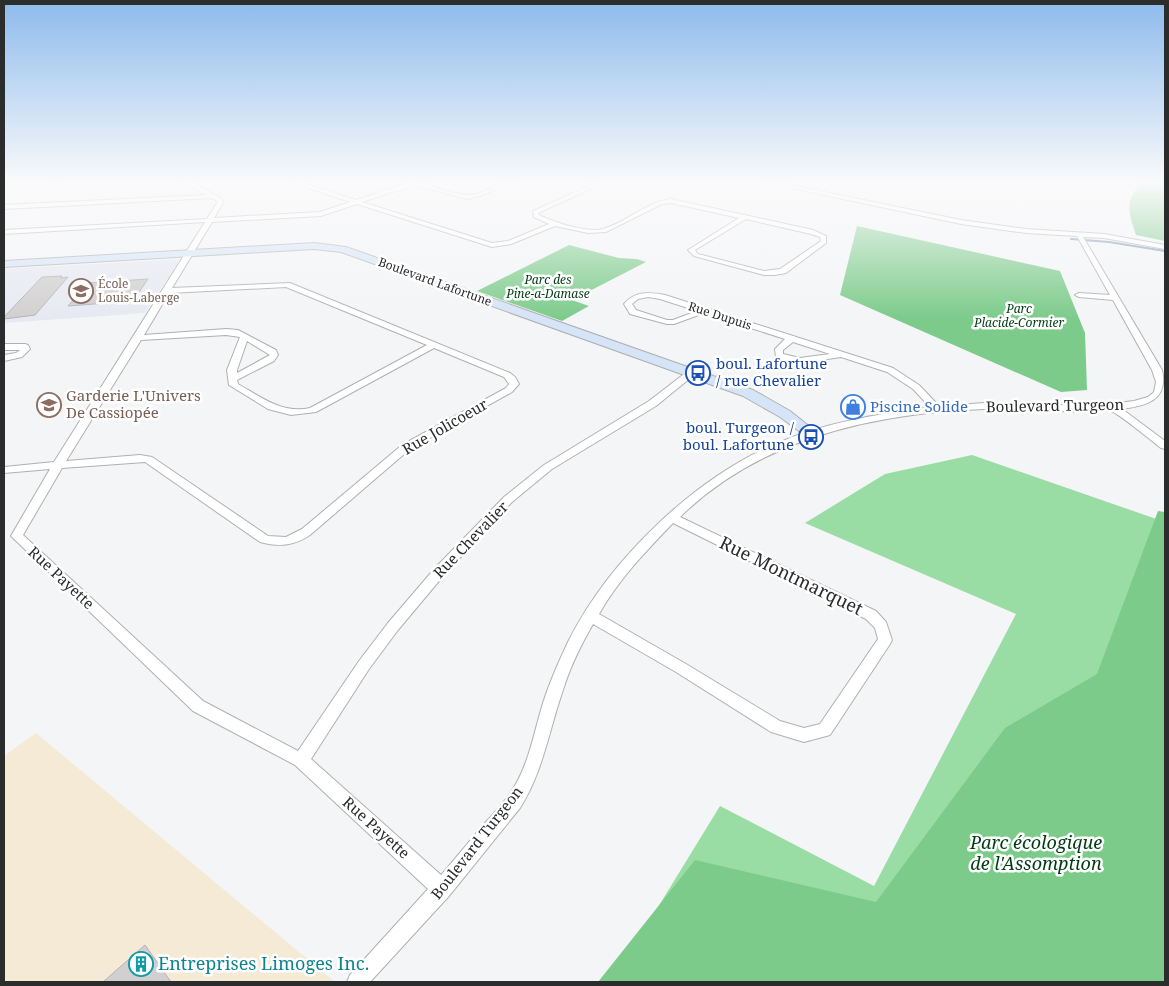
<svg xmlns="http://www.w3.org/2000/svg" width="1169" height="986" font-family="'Noto Serif',serif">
<rect width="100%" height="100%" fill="#f4f5f7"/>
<path fill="#f4ead5" d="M 36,733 L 335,982 L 4,982 L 4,756 Z"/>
<path fill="#e7e9f2" d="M 180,259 L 145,313 L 4,323 L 4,269 Z"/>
<path fill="#99dda4" d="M 972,455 L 1165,522 L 1165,982 L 612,982 L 720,806 L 874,886 L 1016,614 L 805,523 L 885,474 Z"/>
<g fill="#7ccb8a">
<path d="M 1143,181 L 1165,181 L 1165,241 L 1136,235 C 1128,209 1124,202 1143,181 Z"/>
<path d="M 857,226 L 1060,271 L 1085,333 L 1087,390 L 1061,392 L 840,295 Z"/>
<path d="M 569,245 L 619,258 L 637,259 L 646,262 L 572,300 L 589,306 L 562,321 L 477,291 Z"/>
<path d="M 1158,511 L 1165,512 L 1165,982 L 598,982 L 695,860 L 876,902 L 1005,728 L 1097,674 Z"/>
</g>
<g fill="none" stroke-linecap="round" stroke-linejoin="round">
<path stroke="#8096b6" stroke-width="2" d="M 1071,239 L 1109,242 L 1165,251"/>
</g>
<g fill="#d1cfd0" stroke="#b4b2b4">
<path d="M 62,276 L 60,278 L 68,277 L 35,315 L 4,319 L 4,317 L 42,277 Z"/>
<path d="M 148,279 L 133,301 L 68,306 L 88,283 Z"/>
<path d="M 145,945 L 171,982 L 103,982 Z"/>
</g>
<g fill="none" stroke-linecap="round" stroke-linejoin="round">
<defs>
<g id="street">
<path d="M 59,181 L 56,183 L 4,186 L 4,182 Z"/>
<path d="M 181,181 L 189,181 L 221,198 L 223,203 L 214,218 L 320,212 L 350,202 L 287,181 L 297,181 L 356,200 L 408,183 L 404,181 C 427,181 446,194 467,195 C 484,196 499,181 517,181 L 480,196 L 467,199 L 414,185 L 362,202 L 492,243 L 508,241 L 549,224 L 534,217 L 533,211 L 591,185 L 588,181 L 595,181 L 597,186 L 538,213 L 539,215 C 553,222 587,233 603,229 C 627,222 646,202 671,199 L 813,230 L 826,236 L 826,243 L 786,273 L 775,275 L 764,275 L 694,256 L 688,250 L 739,218 L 671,203 L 662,204 L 606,232 L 588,233 L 555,226 L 511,244 L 492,247 L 357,204 L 321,216 L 212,222 L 172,288 L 290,283 L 510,373 L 515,377 L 519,384 L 512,392 L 410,449 L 310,535 C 294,546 279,547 260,542 L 145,462 L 62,468 L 23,535 L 203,701 L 298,751 L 359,661 L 388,623 L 435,568 L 504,497 L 544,465 L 649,401 L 688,371 L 694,371 L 694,375 L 656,406 L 552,469 L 512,502 L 444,575 L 398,630 L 369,669 L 311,759 L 441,875 C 453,861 465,847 477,832 C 491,816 507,801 517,782 C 530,758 535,729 543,703 C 550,681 559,661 569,640 C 610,559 696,476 780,442 C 827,422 879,414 930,407 L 913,389 L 887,372 L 841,357 L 800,363 L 783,360 L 776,357 L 775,349 L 785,339 L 704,313 L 674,324 L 667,324 L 630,314 L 624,304 C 635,291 649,292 665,295 L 893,368 L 919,385 L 939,406 L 985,403 L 1094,406 L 1134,401 L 1148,397 L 1154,392 L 1156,382 L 1152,370 L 1113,300 L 1079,297 L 1075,295 L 1079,293 L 1110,295 L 1077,236 L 1026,233 L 961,224 L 758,181 L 771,181 L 961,220 L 1026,229 L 1104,234 L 1165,245 L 1165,249 L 1104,238 L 1083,237 L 1162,370 C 1169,401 1145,406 1122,409 L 1165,441 L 1165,449 L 1161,448 C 1152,441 1117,412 1109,410 C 1105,410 1099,411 1094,411 C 1079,412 1064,411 1049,411 C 1027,410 1005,408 984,409 C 875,413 760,438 680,517 L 876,611 L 886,622 L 892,640 L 890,644 L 830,735 L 804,742 L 771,732 L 676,672 L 593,624 C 581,645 570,667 563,690 C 549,730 543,772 520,808 L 449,896 L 370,982 L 347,982 L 350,975 L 428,889 L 295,765 L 193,711 L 11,536 L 50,469 L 4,473 L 4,467 L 54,462 L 205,222 L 4,234 L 4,230 L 207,219 L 217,203 L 216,200 L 212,198 L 4,209 L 4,205 L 206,195 ZM 746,219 L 811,234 L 820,237 L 821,241 L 780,269 L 764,271 L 698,254 L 695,250 ZM 286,287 L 427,345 L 310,408 C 282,414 261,397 238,384 L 237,380 L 274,361 L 278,355 L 276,350 L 238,330 L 226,329 L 144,335 L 169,293 ZM 648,297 L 660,299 L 697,311 L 673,320 L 667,320 L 636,310 L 632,304 L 638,299 ZM 226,335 L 240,337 L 227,370 L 229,385 L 268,409 L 291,415 L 316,412 L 434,348 L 504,377 L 509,384 L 506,388 L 402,445 L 302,529 L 286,537 L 268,536 L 152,457 L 140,455 L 66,461 L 141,340 ZM 247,341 L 270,355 L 237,373 L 237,370 ZM 793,342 L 830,354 L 800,358 L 783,354 L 783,350 ZM 673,523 L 866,619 L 875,628 L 878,639 L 820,724 L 804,728 L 780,721 L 686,664 L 599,614 C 618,580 646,551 673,523 Z"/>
<path d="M 4,344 L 25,344 L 28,345 L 30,349 L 22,357 L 4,361 L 4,355 L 16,353 L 20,350 L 4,350 Z"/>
</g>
<path id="secondary" d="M 314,243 L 346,247 L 753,390 L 790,411 L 819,434 L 817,437 L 807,437 L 780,417 L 743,396 L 341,252 L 314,249 L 4,267 L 4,261 Z"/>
</defs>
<use href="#street" stroke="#b0b0b2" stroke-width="2"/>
<use href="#secondary" stroke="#b0b0b2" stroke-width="2"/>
<use href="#street" fill="#fff" fill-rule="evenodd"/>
<use href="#secondary" fill="#d5e4f6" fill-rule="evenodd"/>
</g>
<linearGradient id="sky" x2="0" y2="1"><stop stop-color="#8dbaec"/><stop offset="0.57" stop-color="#fafafb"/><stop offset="1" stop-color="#fafafb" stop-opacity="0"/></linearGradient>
<rect width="1169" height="319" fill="url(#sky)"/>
<defs>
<symbol id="school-ring" viewBox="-11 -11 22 22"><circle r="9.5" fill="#fff" stroke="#8d6e63" stroke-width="1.5"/><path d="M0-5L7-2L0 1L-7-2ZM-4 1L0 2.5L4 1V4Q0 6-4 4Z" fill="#8d6e63"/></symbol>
<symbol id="bus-ring" viewBox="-11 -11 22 22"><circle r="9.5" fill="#fff" stroke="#1a4fb4" stroke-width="1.5"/><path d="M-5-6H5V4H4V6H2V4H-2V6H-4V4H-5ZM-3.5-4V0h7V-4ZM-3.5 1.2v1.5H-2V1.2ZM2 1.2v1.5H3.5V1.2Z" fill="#1a4fb4"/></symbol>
<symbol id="shop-ring" viewBox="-11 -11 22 22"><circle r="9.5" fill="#fff" stroke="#3f7fe0" stroke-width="1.5"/><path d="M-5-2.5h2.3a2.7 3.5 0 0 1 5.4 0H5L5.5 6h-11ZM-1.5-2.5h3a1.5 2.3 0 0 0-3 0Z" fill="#3f7fe0"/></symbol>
<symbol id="building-ring" viewBox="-11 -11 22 22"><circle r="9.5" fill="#fff" stroke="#0f9aa8" stroke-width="1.5"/><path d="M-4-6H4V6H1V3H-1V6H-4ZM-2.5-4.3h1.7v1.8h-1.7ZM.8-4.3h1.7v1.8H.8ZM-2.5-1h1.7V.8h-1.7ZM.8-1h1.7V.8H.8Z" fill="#0f9aa8"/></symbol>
</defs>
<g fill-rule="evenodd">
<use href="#school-ring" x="67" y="277" width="28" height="28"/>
<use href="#bus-ring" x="684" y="359" width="28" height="28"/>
<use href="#school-ring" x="35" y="391" width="28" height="28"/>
<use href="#shop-ring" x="839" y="393" width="28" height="28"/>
<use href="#bus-ring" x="797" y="423" width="28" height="28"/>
<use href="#building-ring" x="127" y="950" width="28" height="28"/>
</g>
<g text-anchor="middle" stroke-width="5" stroke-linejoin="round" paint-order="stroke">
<g font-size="12" font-style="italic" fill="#003c13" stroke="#fff">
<text x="548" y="284">Parc des<tspan x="548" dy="14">Pine-a-Damase</tspan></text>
<text x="1019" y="313">Parc<tspan x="1019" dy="14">Placide-Cormier</tspan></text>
</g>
<g font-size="12" fill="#2b2c2c" stroke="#fff">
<text transform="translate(435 282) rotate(20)" y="4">Boulevard Lafortune</text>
<text transform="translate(720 316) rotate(18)" y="4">Rue Dupuis</text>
</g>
<g font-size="12" fill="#785e54" stroke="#fff" text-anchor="start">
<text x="98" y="288">École<tspan x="98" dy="14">Louis-Laberge</tspan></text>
</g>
<g font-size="15" fill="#164399" stroke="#fff" text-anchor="start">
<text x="716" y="369">boul. Lafortune<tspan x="716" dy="17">/ rue Chevalier</tspan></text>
<text x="794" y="433" text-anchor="end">boul. Turgeon /<tspan x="794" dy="17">boul. Lafortune</tspan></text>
</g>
<g font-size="15" fill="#785e54" stroke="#fff" text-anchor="start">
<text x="66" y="401">Garderie L'Univers<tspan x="66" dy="17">De Cassiopée</tspan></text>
</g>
<g font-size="15" fill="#2b2c2c" stroke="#fff">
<text transform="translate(1055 406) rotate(-1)" y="5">Boulevard Turgeon</text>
<text transform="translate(445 427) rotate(-30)" y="5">Rue Jolicoeur</text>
<text transform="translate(471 540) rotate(-46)" y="5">Rue Chevalier</text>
<text transform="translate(61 578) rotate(43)" y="5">Rue Payette</text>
<text transform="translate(376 828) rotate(42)" y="5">Rue Payette</text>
<text transform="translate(477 843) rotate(-52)" y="5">Boulevard Turgeon</text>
</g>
<g font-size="15" fill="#366cbe" stroke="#fff" text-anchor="start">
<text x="870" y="412">Piscine Solide</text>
</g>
<g font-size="18" fill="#2b2c2c" stroke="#fff">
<text transform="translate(791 576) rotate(26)" y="6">Rue Montmarquet</text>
</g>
<g font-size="18" font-style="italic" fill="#003c13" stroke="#fff">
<text x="1036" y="849">Parc écologique<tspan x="1036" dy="21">de l'Assomption</tspan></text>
</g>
<g font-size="18" fill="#0d838f" stroke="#fff" text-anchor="start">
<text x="158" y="970">Entreprises Limoges Inc.</text>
</g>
</g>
<rect width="1169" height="986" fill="none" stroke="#2b2c2c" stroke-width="10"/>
</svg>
